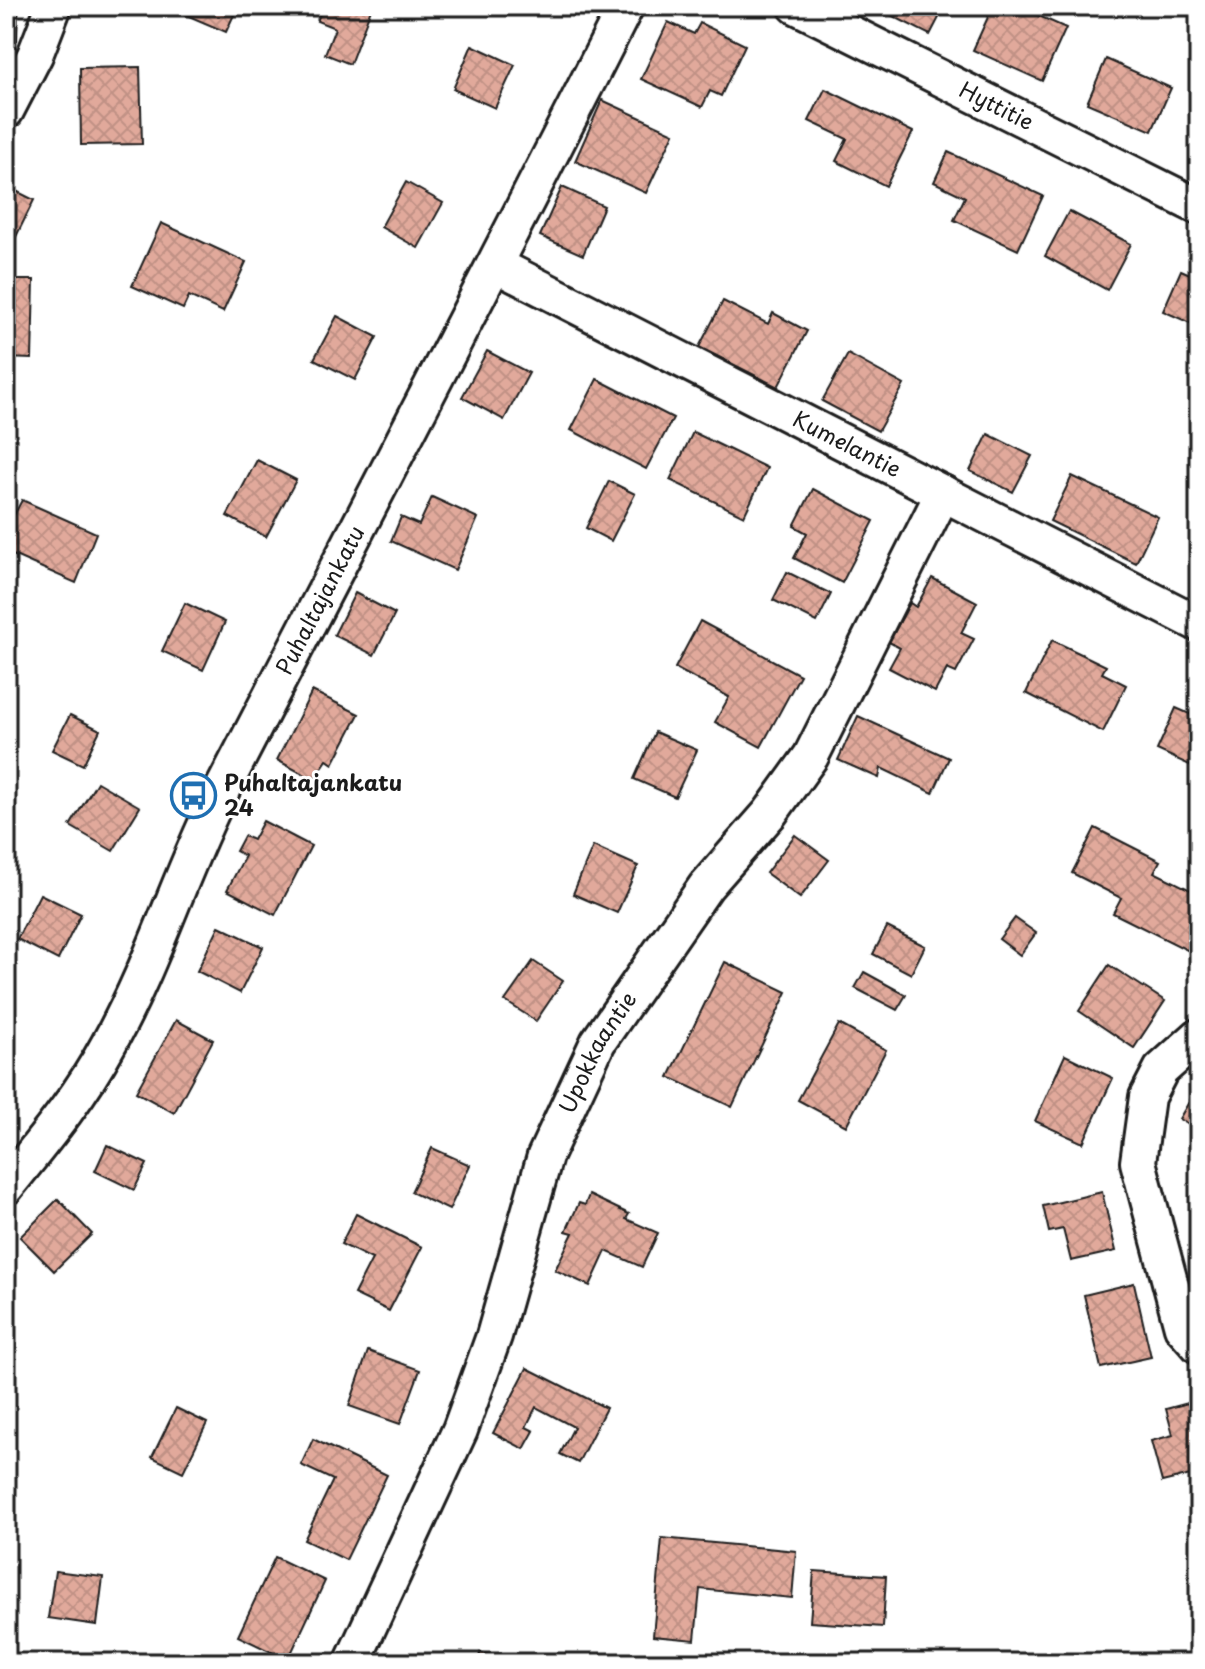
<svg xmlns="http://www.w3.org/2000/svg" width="1205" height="1669" font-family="'Playpen Sans',sans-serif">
<defs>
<pattern id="building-cross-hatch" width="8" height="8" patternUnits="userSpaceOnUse" patternTransform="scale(2)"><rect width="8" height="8" fill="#e1a99b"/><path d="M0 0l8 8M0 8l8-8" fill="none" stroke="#c09185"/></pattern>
</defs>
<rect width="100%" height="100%" fill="#fff"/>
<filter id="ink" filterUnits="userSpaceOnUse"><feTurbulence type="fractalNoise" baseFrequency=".0125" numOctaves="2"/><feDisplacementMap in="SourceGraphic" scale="16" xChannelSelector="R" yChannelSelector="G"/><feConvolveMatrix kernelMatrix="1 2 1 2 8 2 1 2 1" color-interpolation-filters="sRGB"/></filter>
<g filter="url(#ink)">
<g fill="url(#building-cross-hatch)" stroke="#1c1c1c" stroke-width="2">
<path d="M 6,6 L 18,6 L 17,40 L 6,40 Z"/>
<path d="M 188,6 L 238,6 L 226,32 L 184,14 Z"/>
<path d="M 300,6 L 372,6 L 350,64 L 325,54 L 335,28 L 317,21 L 320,14 Z"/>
<path d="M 873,6 L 945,6 L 930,35 Z"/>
<path d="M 993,6 L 1017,6 L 1066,28 L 1042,81 L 973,50 Z"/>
<path d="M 668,22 L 694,34 L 700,23 L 745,45 L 721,96 L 710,91 L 702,107 L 641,79 Z"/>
<path d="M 472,45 L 515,65 L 495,108 L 453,89 Z"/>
<path d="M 1106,59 L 1171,88 L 1152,131 L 1087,103 Z"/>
<path d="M 140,67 L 142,144 L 81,145 L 80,68 Z"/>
<path d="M 825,89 L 913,132 L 886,186 L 836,161 L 847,139 L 809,121 Z"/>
<path d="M 602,100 L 674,133 L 646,193 L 575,161 Z"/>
<path d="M 948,152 L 1043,196 L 1018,250 L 954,220 L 965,197 L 934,182 Z"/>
<path d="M 406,182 L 443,203 L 418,248 L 381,227 Z"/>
<path d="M 6,186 L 34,200 L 6,257 Z"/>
<path d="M 562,187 L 604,206 L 583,255 L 540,236 Z"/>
<path d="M 1069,211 L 1131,244 L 1107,290 L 1045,256 Z"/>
<path d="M 161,223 L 246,262 L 223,312 L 189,296 L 183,309 L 132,286 Z"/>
<path d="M 1181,270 L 1199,278 L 1199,327 L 1163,311 Z"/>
<path d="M 6,280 L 34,280 L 32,359 L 6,358 Z"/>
<path d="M 723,301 L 768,324 L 773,313 L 807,331 L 778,387 L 699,347 Z"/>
<path d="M 337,316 L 377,337 L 355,380 L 314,359 Z"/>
<path d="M 487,351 L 529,373 L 504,420 L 462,397 Z"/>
<path d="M 848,354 L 904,385 L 878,431 L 822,401 Z"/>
<path d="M 597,379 L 673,418 L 646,469 L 571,430 Z"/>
<path d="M 693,432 L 767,468 L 744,516 L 670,480 Z"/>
<path d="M 988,434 L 1032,456 L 1013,492 L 970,471 Z"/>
<path d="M 257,460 L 296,480 L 266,537 L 227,516 Z"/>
<path d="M 1072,476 L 1158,517 L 1136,563 L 1050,521 Z"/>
<path d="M 609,481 L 635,494 L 611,541 L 586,528 Z"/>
<path d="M 813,489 L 874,521 L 842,583 L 794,558 L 807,533 L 794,526 Z"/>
<path d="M 432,497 L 478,518 L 455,570 L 391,541 L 401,517 L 419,525 Z"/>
<path d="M 22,500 L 96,533 L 76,583 L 6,552 L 6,530 Z"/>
<path d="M 787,572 L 831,594 L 817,622 L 773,600 Z"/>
<path d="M 932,578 L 977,602 L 961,633 L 974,639 L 956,673 L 947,669 L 935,692 L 889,668 L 900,648 L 889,642 L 910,603 L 916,607 Z"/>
<path d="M 355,593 L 395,614 L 374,655 L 334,635 Z"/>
<path d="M 185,603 L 225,622 L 203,670 L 162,651 Z"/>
<path d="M 700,621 L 800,675 L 761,747 L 715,722 L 729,697 L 675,668 Z"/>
<path d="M 1052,640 L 1106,666 L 1102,673 L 1126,685 L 1103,732 L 1026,693 Z"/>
<path d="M 312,691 L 359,714 L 333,764 L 327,760 L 314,780 L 277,760 Z"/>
<path d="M 1176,708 L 1199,718 L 1199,761 L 1196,768 L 1157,750 Z"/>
<path d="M 70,715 L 100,730 L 83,765 L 52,750 Z"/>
<path d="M 858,716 L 949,758 L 933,793 L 881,768 L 879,778 L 838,760 Z"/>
<path d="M 655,732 L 697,750 L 675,797 L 634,779 Z"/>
<path d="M 97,782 L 140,807 L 113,851 L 70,826 Z"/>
<path d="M 263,821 L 311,846 L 275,915 L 227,890 L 245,856 L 236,851 L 244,836 L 253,840 Z"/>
<path d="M 1095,828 L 1160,861 L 1154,872 L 1199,894 L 1197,955 L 1113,913 L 1121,898 L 1072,873 Z"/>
<path d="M 795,835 L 829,860 L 800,898 L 766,873 Z"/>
<path d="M 593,846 L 638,866 L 617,913 L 573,894 Z"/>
<path d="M 40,894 L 81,914 L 58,960 L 17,939 Z"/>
<path d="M 1015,918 L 1036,933 L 1020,955 L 999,939 Z"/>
<path d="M 219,926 L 263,947 L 240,993 L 197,971 Z"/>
<path d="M 887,927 L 925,946 L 911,974 L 873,954 Z"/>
<path d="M 533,961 L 563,981 L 536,1021 L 505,1001 Z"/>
<path d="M 725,962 L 787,992 L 732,1107 L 669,1077 Z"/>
<path d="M 1109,965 L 1165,1001 L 1134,1048 L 1079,1011 Z"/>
<path d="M 864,972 L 906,995 L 897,1010 L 855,988 Z"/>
<path d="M 176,1020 L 213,1040 L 174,1113 L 136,1092 Z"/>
<path d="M 839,1024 L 886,1050 L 846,1126 L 798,1100 Z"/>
<path d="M 1065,1055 L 1113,1078 L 1083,1143 L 1035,1121 Z"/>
<path d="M 1199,1085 L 1199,1131 L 1179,1119 Z"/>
<path d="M 107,1145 L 147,1164 L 134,1190 L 95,1171 Z"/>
<path d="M 432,1148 L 470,1165 L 449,1210 L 411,1192 Z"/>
<path d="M 1102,1192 L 1116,1251 L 1071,1261 L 1063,1229 L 1049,1232 L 1043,1206 Z"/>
<path d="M 589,1195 L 629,1214 L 626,1219 L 658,1233 L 642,1267 L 606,1251 L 590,1286 L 555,1270 L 573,1233 L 566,1231 L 579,1203 L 585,1205 Z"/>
<path d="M 58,1199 L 92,1234 L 54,1271 L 20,1237 Z"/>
<path d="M 356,1214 L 422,1247 L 389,1311 L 354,1294 L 372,1259 L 341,1244 Z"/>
<path d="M 1134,1283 L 1151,1357 L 1101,1368 L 1084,1295 Z"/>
<path d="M 368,1351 L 420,1370 L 400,1424 L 349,1406 Z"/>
<path d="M 527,1368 L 606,1408 L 578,1463 L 560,1454 L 574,1427 L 536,1407 L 526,1427 L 534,1431 L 524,1449 L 493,1433 Z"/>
<path d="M 1199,1400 L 1199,1473 L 1162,1482 L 1151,1441 L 1173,1435 L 1166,1409 Z"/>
<path d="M 176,1408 L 207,1423 L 183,1472 L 152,1457 Z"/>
<path d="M 313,1439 L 387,1475 L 346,1560 L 304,1540 L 333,1480 L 301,1465 Z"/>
<path d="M 662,1538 L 796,1551 L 792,1598 L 700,1589 L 695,1640 L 653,1636 Z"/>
<path d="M 275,1557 L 325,1581 L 288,1660 L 238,1636 Z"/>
<path d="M 55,1571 L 103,1577 L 97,1625 L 48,1618 Z"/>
<path d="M 814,1571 L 886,1576 L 883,1627 L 810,1622 Z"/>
<path d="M 480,1653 L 532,1662 L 532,1663 L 478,1663 Z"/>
</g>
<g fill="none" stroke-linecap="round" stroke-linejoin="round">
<defs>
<g id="street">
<path id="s1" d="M 796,6 L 1199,207"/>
<path d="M 6,111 L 35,55 L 54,6"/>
<path id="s2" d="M 496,265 L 1199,624"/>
<path d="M 1199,1036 L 1161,1070 L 1147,1097 L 1138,1162 L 1182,1327 L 1199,1346"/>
<path id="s3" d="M 6,1187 C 43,1141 80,1097 108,1045 C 154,963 180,872 223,788 C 358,527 494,268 626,6"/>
<path id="s4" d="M 352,1663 L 460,1430 L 494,1336 L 545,1156 L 598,1042 L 706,886 L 770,813 L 811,756 L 943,493"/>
</g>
</defs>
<use href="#street" stroke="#1c1c1c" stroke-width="40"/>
<use href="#street" stroke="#fff" stroke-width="34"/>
</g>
</g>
<defs>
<symbol id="bus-ring" viewBox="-11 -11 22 22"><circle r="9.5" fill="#fff" stroke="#1f6fb2" stroke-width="1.5"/><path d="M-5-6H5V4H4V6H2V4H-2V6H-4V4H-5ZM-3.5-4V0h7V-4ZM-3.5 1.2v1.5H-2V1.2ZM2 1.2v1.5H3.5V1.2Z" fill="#1f6fb2"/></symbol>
</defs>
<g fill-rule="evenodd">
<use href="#bus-ring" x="168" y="770" width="51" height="51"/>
</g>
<g text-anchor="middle" stroke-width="6" stroke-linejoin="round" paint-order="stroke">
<g font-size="22" fill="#1c1c1c" stroke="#fff">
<text dy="8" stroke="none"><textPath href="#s1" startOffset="224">Hyttitie</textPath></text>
<text dy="8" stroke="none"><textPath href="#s2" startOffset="394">Kumelantie</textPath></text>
<text dy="8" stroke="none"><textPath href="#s3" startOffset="668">Puhaltajankatu</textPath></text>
<text dy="8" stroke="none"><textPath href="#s4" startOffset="660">Upokkaantie</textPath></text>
</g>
<g font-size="22" font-weight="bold" fill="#1c1c1c" stroke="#fff" text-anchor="start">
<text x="224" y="791">Puhaltajankatu<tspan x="224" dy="25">24</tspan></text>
</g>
</g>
<rect width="1205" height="1669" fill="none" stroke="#fff" stroke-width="32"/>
<rect x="16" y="16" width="1173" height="1637" fill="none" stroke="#1c1c1c" stroke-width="3" filter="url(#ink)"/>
</svg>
